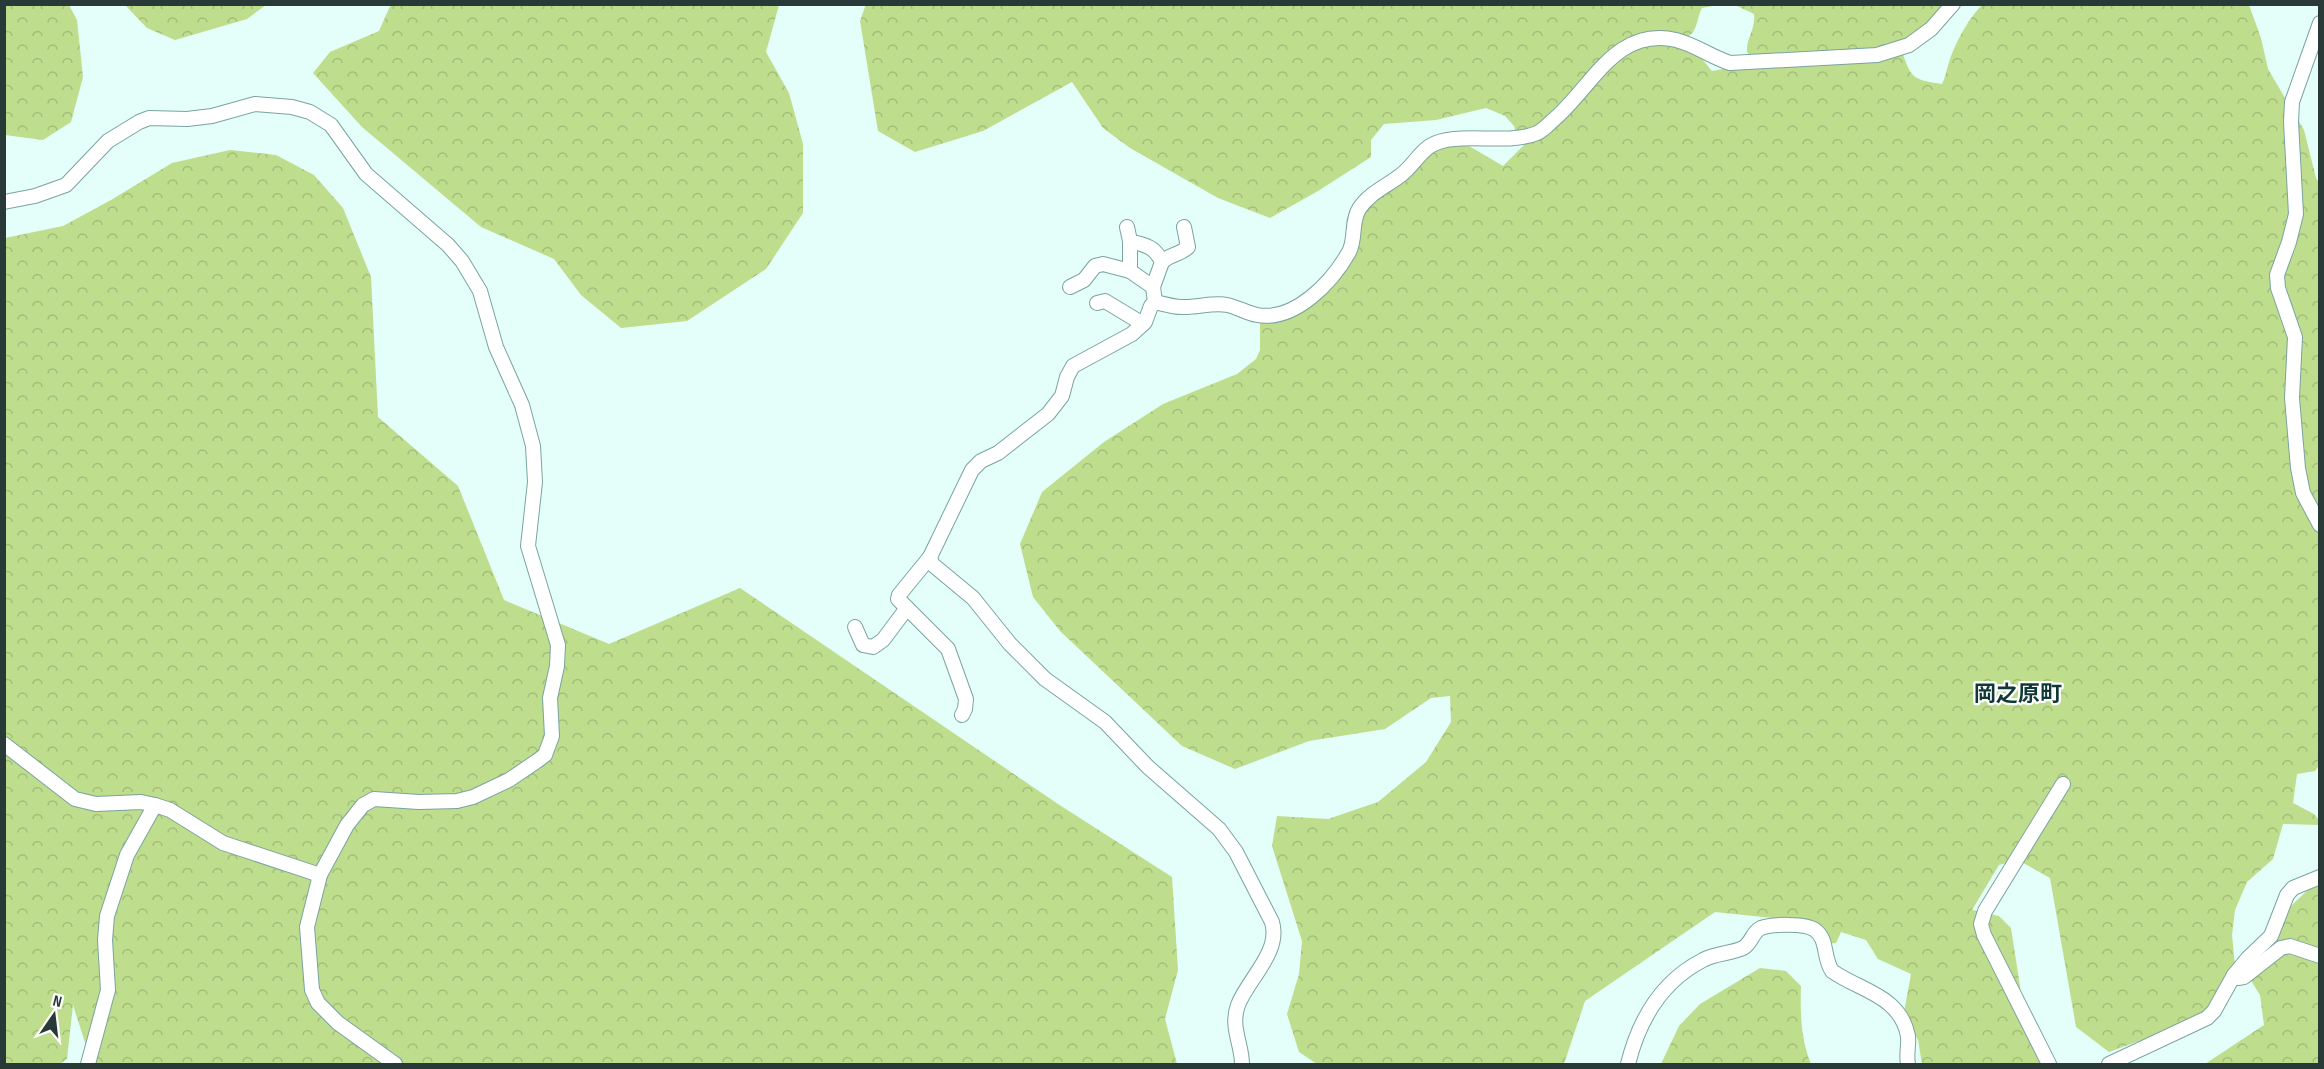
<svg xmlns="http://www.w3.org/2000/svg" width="2324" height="1069" font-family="'Sofia Sans Condensed','Noto Sans JP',sans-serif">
<defs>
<pattern id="forest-crowns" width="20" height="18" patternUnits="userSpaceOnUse" patternTransform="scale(1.5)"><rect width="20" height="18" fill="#bedd8d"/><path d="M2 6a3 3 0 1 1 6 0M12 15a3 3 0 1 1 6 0" fill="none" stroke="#a3be7a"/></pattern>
</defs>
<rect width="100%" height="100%" fill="#e4fefa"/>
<g fill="url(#forest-crowns)">
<path d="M 391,4 L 779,5 L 766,52 L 789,93 L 803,144 L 803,213 L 766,269 L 687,321 L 621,328 L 581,295 L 554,259 L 481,227 L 362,127 L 313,73 L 330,52 L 379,31 Z"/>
<path d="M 866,4 L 1717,5 L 1702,8 C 1696,19 1698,35 1684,38 L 1642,35 L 1534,129 L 1516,133 L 1514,126 L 1505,116 L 1486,108 L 1436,120 L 1384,124 L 1371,140 L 1371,157 L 1318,191 L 1270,218 L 1218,198 L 1130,148 L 1103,128 L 1072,82 L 983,131 L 915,152 L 878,131 L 860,21 Z"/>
<path d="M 4,5 L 69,5 L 77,20 L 83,77 L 71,122 L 43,140 L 5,135 Z"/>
<path d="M 125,5 L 266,5 L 247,19 L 175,40 L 147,28 Z"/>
<path d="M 1735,5 L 1946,5 C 1932,18 1919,36 1900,43 C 1863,59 1795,56 1753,58 L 1747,52 C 1746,39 1756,28 1754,14 Z"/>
<path d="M 1982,5 L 2249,5 L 2261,38 L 2268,69 L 2304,130 L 2316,178 L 2319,183 L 2320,764 L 2315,771 L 2297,774 L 2293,803 L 2314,814 L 2319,820 L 2319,825 L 2283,824 L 2273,859 L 2247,882 L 2235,910 L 2232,935 L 2235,965 L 2213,1014 L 2109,1052 L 2076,1027 L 2050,878 L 2018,860 L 1999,865 L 1972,910 L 1999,916 L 2011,928 L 2024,1012 L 2044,1064 L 1922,1064 L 1918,1040 L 1904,1012 L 1911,974 L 1878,959 L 1866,940 L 1841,932 L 1836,943 L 1828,944 L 1801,921 L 1715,912 L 1585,1001 L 1564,1064 L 1317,1064 L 1299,1052 L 1287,1014 L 1299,974 L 1302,941 L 1272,846 L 1277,816 L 1328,819 L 1378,802 L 1426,762 L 1451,722 L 1450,696 L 1431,698 L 1385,729 L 1309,741 L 1235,769 L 1182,746 L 1060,631 L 1033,597 L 1020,544 L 1042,492 L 1104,442 L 1163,404 L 1237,374 L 1256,359 L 1260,350 L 1260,321 L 1305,308 L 1319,300 L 1333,278 L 1366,206 L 1432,150 L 1464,143 L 1503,166 L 1525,144 L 1535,140 L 1617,59 C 1639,43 1671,37 1696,54 C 1702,58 1707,65 1712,71 L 1734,67 L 1879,60 L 1903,54 C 1911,80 1916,80 1942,84 C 1947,73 1948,62 1953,51 C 1960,35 1970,17 1982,5 Z"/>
<path d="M 230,150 L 276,155 L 314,175 L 343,208 L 371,277 L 378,417 L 458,486 L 504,600 L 609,644 L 740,588 L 1058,804 L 1172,877 L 1178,970 L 1165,1019 L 1177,1064 L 92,1064 L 73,1005 L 67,1059 L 60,1064 L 5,1064 L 5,238 L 63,226 L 111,200 L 172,163 Z"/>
<path d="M 2319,879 L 2319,1064 L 2205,1064 L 2264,1025 L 2260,995 L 2245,971 L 2274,938 L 2290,907 Z"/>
<path d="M 1760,968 L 1786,971 L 1801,986 C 1800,1013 1801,1040 1811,1064 L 1661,1064 L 1679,1026 L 1700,1004 Z"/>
</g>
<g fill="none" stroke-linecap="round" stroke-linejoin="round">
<defs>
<g id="minor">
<path d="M 2320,23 L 2292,102 L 2291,122 L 2296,214 L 2289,242 L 2277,275 L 2278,288 L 2295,337 L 2292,398 L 2298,468 L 2303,493 L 2320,525"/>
<path d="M 4,202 L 35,196 L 66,185 L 108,141 L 139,122 L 149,118 L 187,119 L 212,116 L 255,104 L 292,107 L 310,112 L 331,125 L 366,174 L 448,245 L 462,261 L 480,291 L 496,347 L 522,405 L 533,446 L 535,482 L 528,546 L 558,645 L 557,666 L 550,698 L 552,736 L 545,755 L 537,761 L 509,780 L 473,797 L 457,801 L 419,802 L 374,799 L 363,805 L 347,825 L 320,875 L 307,927 L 312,990 L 318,1003 L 338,1023 L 395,1064"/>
<path d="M 1127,227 L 1130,241 L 1130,271 L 1153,287 L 1155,302"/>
<path d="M 1137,243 C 1150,246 1156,250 1162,262 L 1153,287"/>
<path d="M 1162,262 C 1170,254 1180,255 1188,247 L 1184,227"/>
<path d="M 1070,287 L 1084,280 L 1095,266 L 1103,264 L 1130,271"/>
<path d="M 1097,303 L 1105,301 L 1143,324"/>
<path d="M 930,557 L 932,564 L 973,598 L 1010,644 L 1045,679 L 1105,722 L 1148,767 L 1219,829 L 1236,852 L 1272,922 C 1281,952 1248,979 1238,1005 C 1230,1027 1242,1044 1242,1064"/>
<path d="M 855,627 L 863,645 L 873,647 L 883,640 L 907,608"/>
<path d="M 962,715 L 965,709 L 966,699 L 948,649 L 898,599 L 899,595 L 930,557 L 972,470 L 981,461 L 998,453 L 1048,414 L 1062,396 L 1067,377 L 1073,366 L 1132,334 L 1145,322 L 1151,306 L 1155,302 C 1164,304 1173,307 1182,307 C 1196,308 1213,302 1227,305 C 1237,307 1247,313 1257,315 C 1295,322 1332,282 1349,252 C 1356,239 1351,222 1359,209 C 1369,193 1387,186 1401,175 C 1412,167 1419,153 1430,146 C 1454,130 1507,146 1537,133 C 1542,131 1547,126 1551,122 C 1591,90 1614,26 1676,40 C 1696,45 1711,57 1730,63 L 1877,55 L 1909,45 L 1931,29 L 1953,4"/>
<path d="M 4,744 L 75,799 L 96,804 L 141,802 L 155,805 L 170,810 L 223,843 L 320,875"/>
<path d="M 2234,975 L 2238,978 L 2244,977 L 2281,948 L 2290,946 L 2320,956"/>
<path d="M 88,1064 L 108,990 L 105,940 L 107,916 L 127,855 L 155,805"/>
<path d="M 1628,1064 C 1639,1020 1662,981 1703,960 C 1715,953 1730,954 1743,948 C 1752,943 1752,932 1761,928 C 1771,924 1806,923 1815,930 C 1828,939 1823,958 1832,971 C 1860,991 1900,995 1908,1036 C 1909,1046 1906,1055 1908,1064"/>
<path d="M 2049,1064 L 1984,935 L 1981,924 L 1985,911 L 2063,784"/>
<path d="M 2109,1064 L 2207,1018 L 2214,1011 L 2234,975 L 2248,958 L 2271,936 L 2287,895 L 2293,888 L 2320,877"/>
</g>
</defs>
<use href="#minor" stroke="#7aa49f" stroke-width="16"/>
<use href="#minor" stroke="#fff" stroke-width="14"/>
</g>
<g text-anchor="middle" stroke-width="4.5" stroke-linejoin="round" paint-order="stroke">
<g font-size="22" font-weight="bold" fill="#103935" stroke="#fff">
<text x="2018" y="701">岡之原町</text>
</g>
</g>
<rect width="2324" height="1069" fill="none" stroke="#283937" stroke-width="12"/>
<g transform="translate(54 1015) rotate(14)" stroke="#ffffff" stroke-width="4.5" paint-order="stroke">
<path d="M0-4.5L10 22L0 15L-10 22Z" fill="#283937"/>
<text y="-9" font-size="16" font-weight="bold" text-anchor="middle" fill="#283937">N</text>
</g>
</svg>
